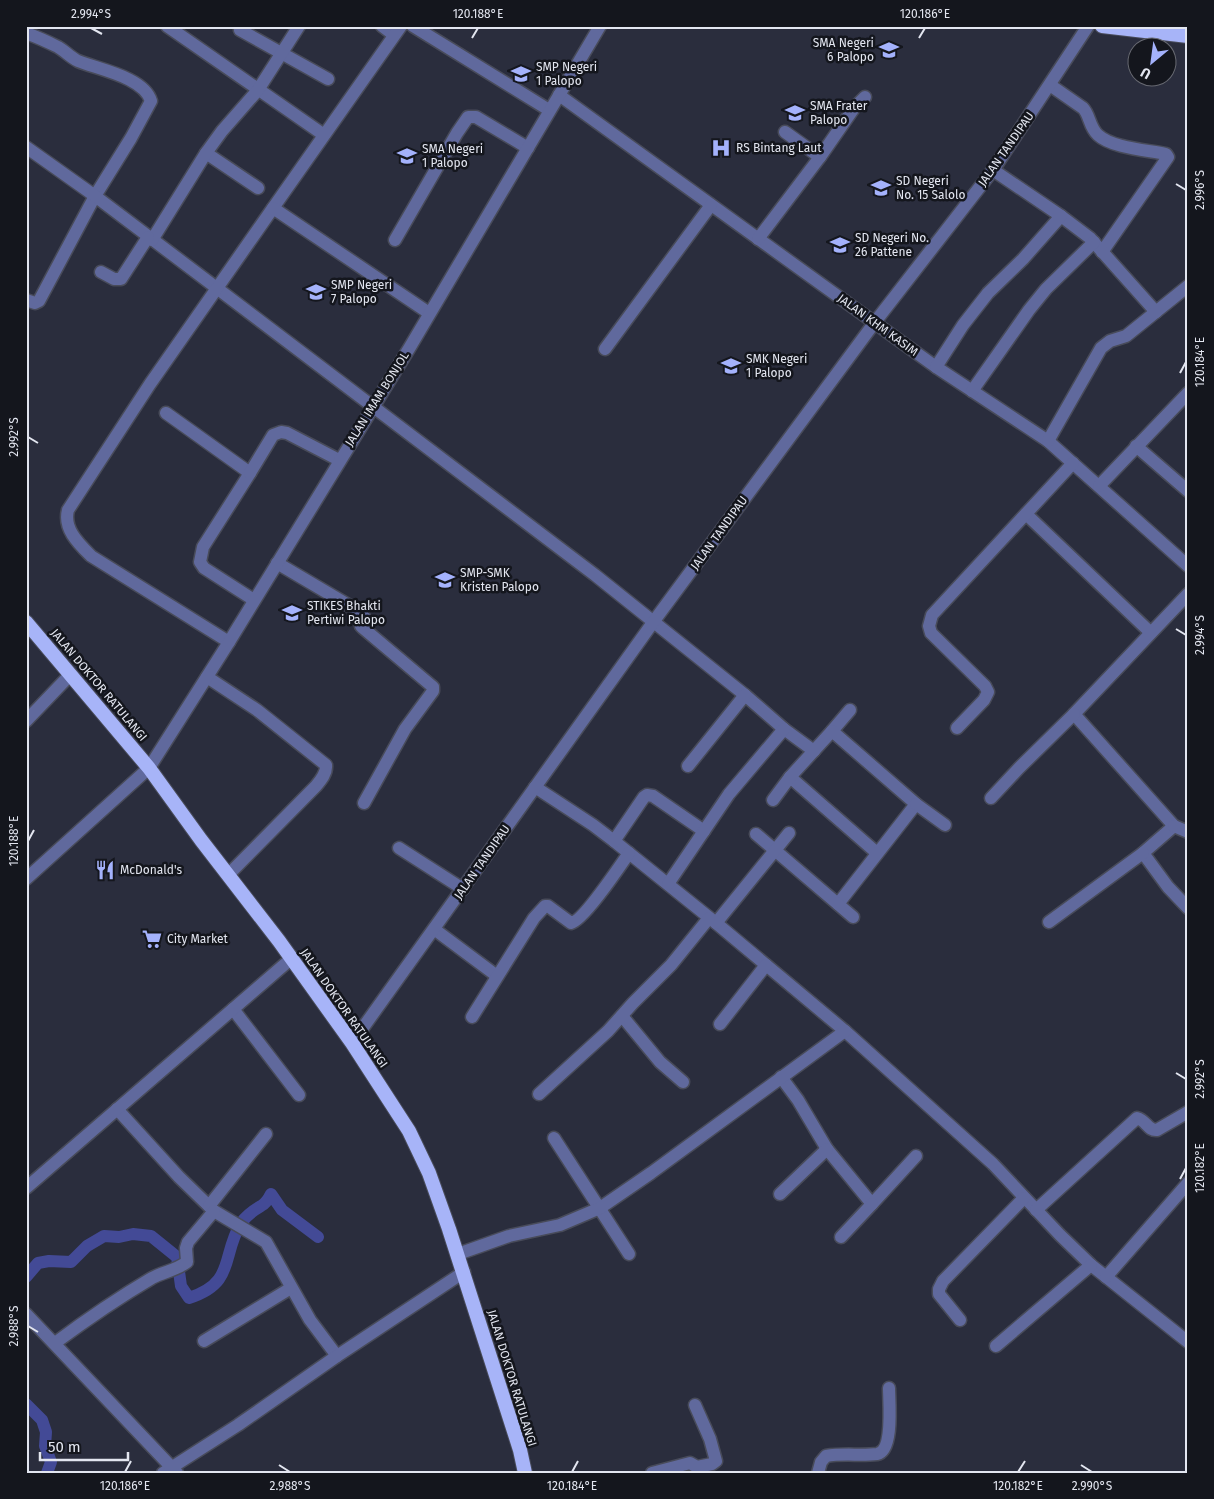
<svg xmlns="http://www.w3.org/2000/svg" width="1214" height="1499" font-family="'Fira Sans',sans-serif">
<rect width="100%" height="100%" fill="#2a2d3d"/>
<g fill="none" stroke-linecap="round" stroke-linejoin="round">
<g stroke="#434a96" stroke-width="12">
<path d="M 26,1277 L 38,1263 L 49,1261 L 71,1262 L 87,1246 L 104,1236 L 119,1237 L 133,1234 L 151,1236 L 177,1257 L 181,1286 L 189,1298 C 236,1283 221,1256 241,1223 C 246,1216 254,1210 261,1206 C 265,1204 269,1198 271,1194 L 282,1210 L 318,1237"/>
<path d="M 26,1404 L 42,1420 L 46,1432 L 45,1446 L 51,1462 L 47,1473"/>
</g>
<defs>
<g id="minor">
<path d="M 167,26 L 324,135"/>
<path d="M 382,26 L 394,35"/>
<path d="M 413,26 L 549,110"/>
<path d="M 240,30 L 328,79"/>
<path d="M 26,33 C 37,37 48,42 58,47 C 65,51 70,57 78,61 C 97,69 144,77 151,101 L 131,138 L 95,196 L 39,301 L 35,303 L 26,300"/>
<path d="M 1050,85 L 1083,108 C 1090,115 1089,127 1098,135 C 1112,148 1147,150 1166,154 L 1168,157 L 1102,252"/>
<path d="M 559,95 L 936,367 L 1048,441 L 1188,566"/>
<path d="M 26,147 L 95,196 L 218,289 L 595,575 L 745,695 L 784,729 L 814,751"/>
<path d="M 206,153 L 258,188"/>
<path d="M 820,157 L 854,108 L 865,97"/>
<path d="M 273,208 L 401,26"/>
<path d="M 1061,216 L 1090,238 L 1156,312"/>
<path d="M 758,239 L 820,157 L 785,132"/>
<path d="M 152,240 L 206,153 L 222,131 L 258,90 L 299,26"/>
<path d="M 395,240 L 457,133 L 468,117 L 476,117 L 528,148"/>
<path d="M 101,272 L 114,279 L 121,279 L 148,237"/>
<path d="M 605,349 L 711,205"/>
<path d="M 936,367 L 963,325 L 988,293 L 1023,259 L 1061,216 L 993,170"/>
<path d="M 972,391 L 1029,310 L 1046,289 L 1094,242"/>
<path d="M 166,413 L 250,473 L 203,547 L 200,562 L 204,568 L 254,600"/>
<path d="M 1048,441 L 1101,348 L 1110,341 L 1126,336 L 1188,286"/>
<path d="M 1136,446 L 1188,491"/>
<path d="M 250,473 L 273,435 L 281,432 L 287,433 L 339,460"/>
<path d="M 1099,486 L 1188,393"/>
<path d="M 1026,514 L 1150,632"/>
<path d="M 277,563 L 360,612 L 364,617 L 361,626 L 363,628 L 433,687 L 433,691 L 405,729 L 364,803"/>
<path d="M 1188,594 L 1074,714 L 1174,826 L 1143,853 L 1168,887 L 1188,908"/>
<path d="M 229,642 L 91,556 C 79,544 63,529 68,510 L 150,384 L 273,208 L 429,313"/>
<path d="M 207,677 L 257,710 L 326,765 C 327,773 321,780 316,786 L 228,875"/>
<path d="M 26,721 L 70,675"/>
<path d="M 957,728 L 984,700 L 988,692 L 985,686 L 931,633 L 929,626 L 932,615 L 1073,463"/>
<path d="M 832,731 L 850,710"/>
<path d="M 688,766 L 745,695"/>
<path d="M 790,777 L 877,853"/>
<path d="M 535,787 L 593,825 L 614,841 L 716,923 L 845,1031 L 993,1164 L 1060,1235 L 1091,1265 L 1188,1342"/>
<path d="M 991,798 L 1019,768 L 1074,714"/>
<path d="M 773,800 L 790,777 L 832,731 L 916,804 L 838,904"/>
<path d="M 916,804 L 945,825"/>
<path d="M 1174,826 L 1188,832"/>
<path d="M 756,834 L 853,917"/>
<path d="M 614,841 L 644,797 L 647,795 L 653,796 L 704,831"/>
<path d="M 399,848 L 463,889"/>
<path d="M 26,879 L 149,768 L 229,642 L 410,347 L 600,26"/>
<path d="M 668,884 L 729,794 L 784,729"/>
<path d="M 1049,922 L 1143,853"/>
<path d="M 716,923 L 789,833"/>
<path d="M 434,929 L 497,976"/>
<path d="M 233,1009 L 299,1095"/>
<path d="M 622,1016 L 660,1062 L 683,1082"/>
<path d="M 472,1017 L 534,918 L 545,906 L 548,906 L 571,923 C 583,921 620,866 629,853"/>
<path d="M 720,1024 L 766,965"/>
<path d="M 781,1077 L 798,1100 L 827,1149 L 872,1204 L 916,1156"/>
<path d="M 539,1094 L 608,1031 L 633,1003 L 671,965 L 709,918"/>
<path d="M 117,1109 L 179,1177 L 214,1211 L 266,1242 L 310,1320 L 337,1356"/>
<path d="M 554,1138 L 629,1254"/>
<path d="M 26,1188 L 292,958"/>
<path d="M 780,1194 L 827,1149"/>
<path d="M 209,1206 L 266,1134"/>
<path d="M 1036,1210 L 1137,1118 C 1146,1120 1148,1131 1157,1130 L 1188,1112"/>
<path d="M 841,1237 L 872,1204"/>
<path d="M 458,1254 L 509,1236 L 560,1225 L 600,1208 L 651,1173 L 845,1031"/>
<path d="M 1106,1277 L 1188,1183"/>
<path d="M 960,1320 L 939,1294 L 939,1289 L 943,1281 L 1024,1198"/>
<path d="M 204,1341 L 291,1288"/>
<path d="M 55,1343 C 86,1320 118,1298 152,1278 C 163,1272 177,1270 187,1262 L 186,1248 L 188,1242 L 214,1211"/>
<path d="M 996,1346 L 1091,1265"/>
<path d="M 163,1473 L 238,1425 L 337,1356 L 464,1272"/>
<path d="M 652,1473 L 690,1463 L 697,1467 L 712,1464 L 716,1461 L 710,1439 L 695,1405"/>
<path d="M 818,1473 L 821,1462 L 826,1456 C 843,1453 861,1456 877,1454 C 894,1451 889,1401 889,1388"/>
</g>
<g id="tertiary">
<path d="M 352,1043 L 654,621 L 875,322 L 993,170 L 1088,26"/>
<path d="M 26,1314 L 177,1473"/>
</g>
<g id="trunk">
<path d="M 1102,26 L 1188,36"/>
<path d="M 26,622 L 149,768 L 201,840 L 279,941 L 352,1043 L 409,1131 L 429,1173 L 449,1229 L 520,1450 L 525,1473"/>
</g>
</defs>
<use href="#minor" stroke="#484b5a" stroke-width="15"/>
<use href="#tertiary" stroke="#484b5a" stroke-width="15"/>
<use href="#trunk" stroke="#484b5a" stroke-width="16"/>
<use href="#minor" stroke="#60699d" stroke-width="12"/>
<use href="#tertiary" stroke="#60699d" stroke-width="12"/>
<use href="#trunk" stroke="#a7b4f8" stroke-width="14"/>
</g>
<path fill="none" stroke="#e3e6f0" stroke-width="2" d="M 91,28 L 102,34M 472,38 L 478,28M 919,38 L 925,28M 1176,184 L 1186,190M 1180,373 L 1186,362M 28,437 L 38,443M 1176,629 L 1186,635M 28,841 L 34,830M 1176,1073 L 1186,1079M 1180,1179 L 1186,1168M 28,1326 L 38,1332M 279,1465 L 290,1472M 1081,1465 L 1092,1472M 125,1472 L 131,1461M 572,1472 L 578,1461M 1018,1472 L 1025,1461"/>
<defs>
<symbol id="school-bare" viewBox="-9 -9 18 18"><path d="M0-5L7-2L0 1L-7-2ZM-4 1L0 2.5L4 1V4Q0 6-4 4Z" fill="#a4b2fc" stroke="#14161d" stroke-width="2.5" paint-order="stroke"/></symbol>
<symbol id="hospital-bare" viewBox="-9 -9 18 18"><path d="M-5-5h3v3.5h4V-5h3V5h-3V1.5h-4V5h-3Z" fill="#a4b2fc" stroke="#14161d" stroke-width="2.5" paint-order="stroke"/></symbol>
<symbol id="restaurant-bare" viewBox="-9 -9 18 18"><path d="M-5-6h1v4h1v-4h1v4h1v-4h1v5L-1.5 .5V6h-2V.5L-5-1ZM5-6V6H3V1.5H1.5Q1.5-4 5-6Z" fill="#a4b2fc" stroke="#14161d" stroke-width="2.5" paint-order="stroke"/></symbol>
<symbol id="supermarket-bare" viewBox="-9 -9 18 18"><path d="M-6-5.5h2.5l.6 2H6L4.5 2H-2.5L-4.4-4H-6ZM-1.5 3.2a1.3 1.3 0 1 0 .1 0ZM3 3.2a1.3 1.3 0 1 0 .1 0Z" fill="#a4b2fc" stroke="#14161d" stroke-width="2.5" paint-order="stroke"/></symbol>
</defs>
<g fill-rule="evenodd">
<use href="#school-bare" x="875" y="36" width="28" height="28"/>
<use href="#school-bare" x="507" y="60" width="28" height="28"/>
<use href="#school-bare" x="781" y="99" width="28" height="28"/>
<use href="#hospital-bare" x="707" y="134" width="28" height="28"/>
<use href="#school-bare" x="393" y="142" width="28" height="28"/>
<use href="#school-bare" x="867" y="174" width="28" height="28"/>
<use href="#school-bare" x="826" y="231" width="28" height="28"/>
<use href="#school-bare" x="302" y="278" width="28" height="28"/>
<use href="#school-bare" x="717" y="352" width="28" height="28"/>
<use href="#school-bare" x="431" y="566" width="28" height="28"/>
<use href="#school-bare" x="278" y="599" width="28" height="28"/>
<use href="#restaurant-bare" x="91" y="856" width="28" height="28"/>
<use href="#supermarket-bare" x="138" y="925" width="28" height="28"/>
</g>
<g text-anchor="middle" stroke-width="5" stroke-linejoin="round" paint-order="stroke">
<g font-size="12" fill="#e3e6f0" stroke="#14161d" text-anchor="start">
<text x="874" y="47" text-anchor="end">SMA Negeri<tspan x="874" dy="14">6 Palopo</tspan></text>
<text x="536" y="71">SMP Negeri<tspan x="536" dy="14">1 Palopo</tspan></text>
<text x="810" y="110">SMA Frater<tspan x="810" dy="14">Palopo</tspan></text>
<text x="736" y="152">RS Bintang Laut</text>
<text x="422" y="153">SMA Negeri<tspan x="422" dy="14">1 Palopo</tspan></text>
<text x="896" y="185">SD Negeri<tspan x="896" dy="14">No. 15 Salolo</tspan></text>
<text x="855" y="242">SD Negeri No.<tspan x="855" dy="14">26 Pattene</tspan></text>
<text x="331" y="289">SMP Negeri<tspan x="331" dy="14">7 Palopo</tspan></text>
<text x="746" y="363">SMK Negeri<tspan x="746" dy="14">1 Palopo</tspan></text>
<text x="460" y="577">SMP-SMK<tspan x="460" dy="14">Kristen Palopo</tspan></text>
<text x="307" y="610">STIKES Bhakti<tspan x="307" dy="14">Pertiwi Palopo</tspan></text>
<text x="120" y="874">McDonald's</text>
<text x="167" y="943">City Market</text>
</g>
<g font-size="12" fill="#e3e6f0" stroke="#14161d">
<text transform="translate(1006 149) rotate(-55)" y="4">JALAN TANDIPAU</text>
<text transform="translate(878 325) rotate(36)" y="4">JALAN KHM KASIM</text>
<text transform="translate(377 399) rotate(-58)" y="4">JALAN IMAM BONJOL</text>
<text transform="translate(719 533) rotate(-54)" y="4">JALAN TANDIPAU</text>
<text transform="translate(99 685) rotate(50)" y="4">JALAN DOKTOR RATULANGI</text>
<text transform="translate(482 862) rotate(-55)" y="4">JALAN TANDIPAU</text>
<text transform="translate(344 1008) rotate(55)" y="4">JALAN DOKTOR RATULANGI</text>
<text transform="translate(512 1378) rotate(73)" y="4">JALAN DOKTOR RATULANGI</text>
</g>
</g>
<rect width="1214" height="1499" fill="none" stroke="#14161d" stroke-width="55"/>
<g transform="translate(1152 62) rotate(209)"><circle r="24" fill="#14161d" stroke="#676971"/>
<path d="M0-4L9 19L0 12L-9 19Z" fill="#a4b2fc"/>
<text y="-8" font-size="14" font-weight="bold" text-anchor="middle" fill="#e3e6f0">U</text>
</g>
<path d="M40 1452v8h88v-8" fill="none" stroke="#e3e6f0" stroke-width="2.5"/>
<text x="48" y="1452" font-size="15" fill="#e3e6f0" stroke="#14161d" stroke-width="4" paint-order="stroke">50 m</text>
<rect x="28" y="28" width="1158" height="1444" fill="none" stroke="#e3e6f0" stroke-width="2"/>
<g font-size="12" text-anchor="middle" fill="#e3e6f0">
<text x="91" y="18">2.994°S</text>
<text x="478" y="18">120.188°E</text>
<text x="925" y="18">120.186°E</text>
<text transform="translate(1200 190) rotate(-90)" y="4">2.996°S</text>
<text transform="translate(1200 362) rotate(-90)" y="4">120.184°E</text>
<text transform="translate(14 437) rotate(-90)" y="4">2.992°S</text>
<text transform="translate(1200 635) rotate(-90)" y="4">2.994°S</text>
<text transform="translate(14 841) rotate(-90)" y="4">120.188°E</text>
<text transform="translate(1200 1079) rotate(-90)" y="4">2.992°S</text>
<text transform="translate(1200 1168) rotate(-90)" y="4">120.182°E</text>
<text transform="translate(14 1326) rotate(-90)" y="4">2.988°S</text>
<text x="125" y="1490">120.186°E</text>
<text x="290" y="1490">2.988°S</text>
<text x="572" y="1490">120.184°E</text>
<text x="1018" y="1490">120.182°E</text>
<text x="1092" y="1490">2.990°S</text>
</g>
</svg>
